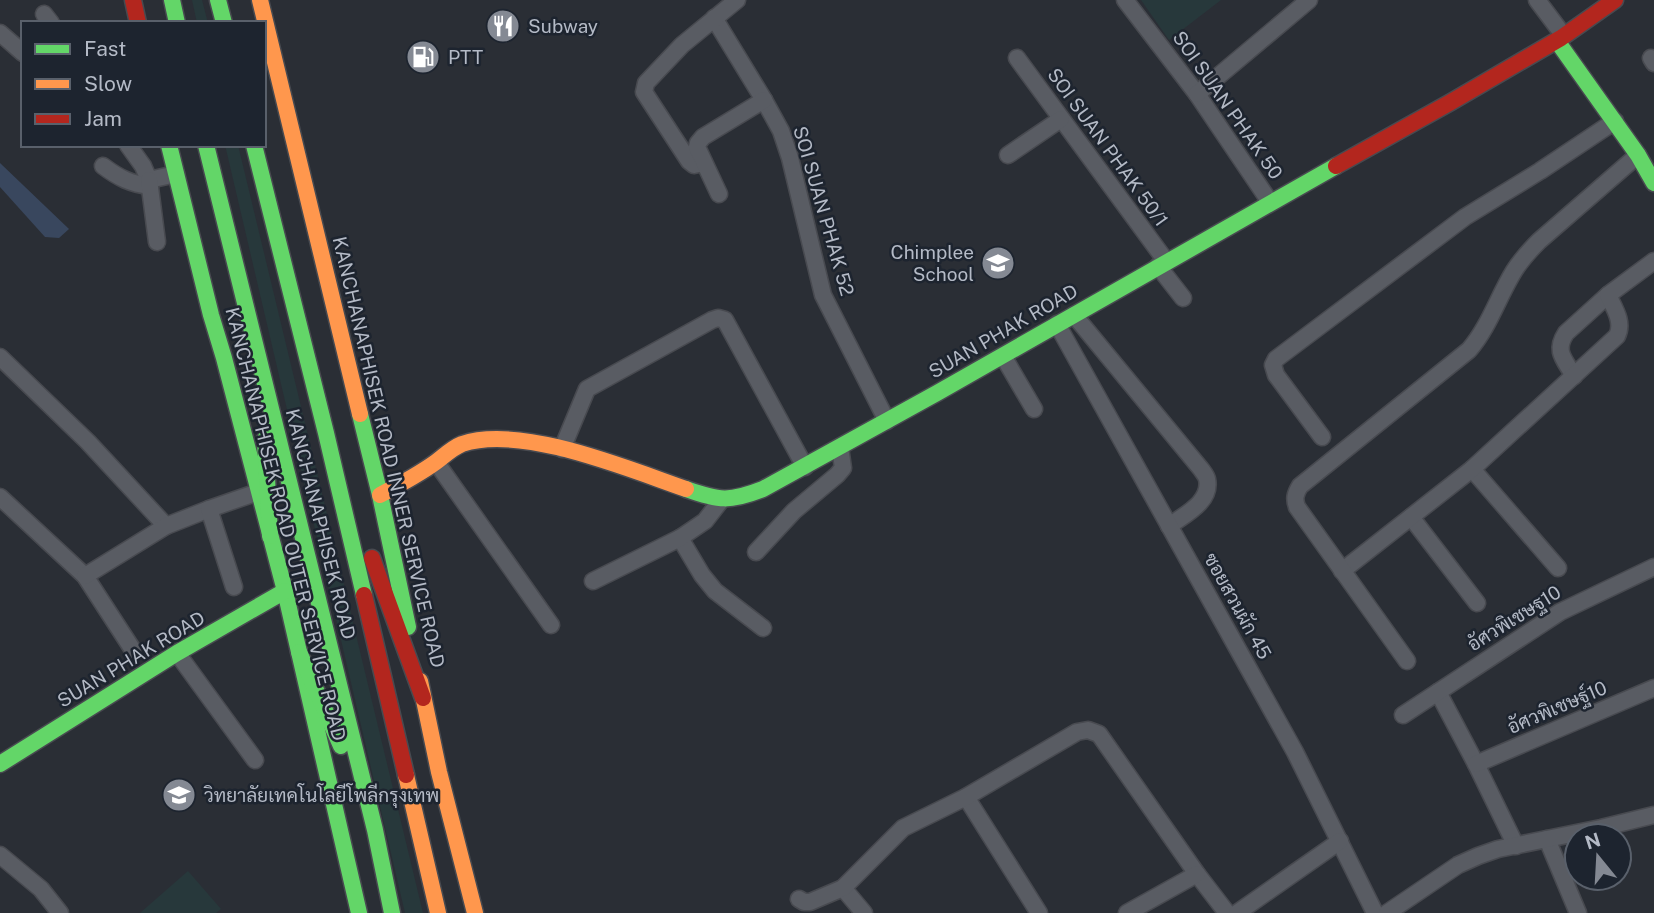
<svg xmlns="http://www.w3.org/2000/svg" width="1654" height="913" font-family="'Public Sans',Sarabun,sans-serif">
<rect width="100%" height="100%" fill="#2a2e35"/>
<g fill="#27383b">
<path d="M 192,0 L 202,0 L 208,23 L 197,23 Z"/>
<path d="M 1141,0 L 1221,0 L 1169,40 Z"/>
<path d="M 225,145 L 238,145 L 423,913 L 405,913 Z"/>
<path d="M 188,871 L 221,909 L 216,913 L 140,913 Z"/>
</g>
<path fill="#39475e" d="M 0,163 L 69,229 L 59,238 L 45,237 L 0,187 Z"/>
<g fill="none" stroke-linecap="round" stroke-linejoin="round">
<defs>
<g id="street">
<path d="M 1125,0 L 1197,94 L 1270,202"/>
<path d="M 1537,0 L 1564,36"/>
<path d="M 44,14 L 51,23"/>
<path d="M 714,18 L 764,100 L 781,131 L 790,158 L 823,295 L 887,421"/>
<path d="M 0,33 L 23,53"/>
<path d="M 1017,58 L 1166,261"/>
<path d="M 1651,58 L 1654,63"/>
<path d="M 1197,94 L 1309,0"/>
<path d="M 128,145 L 143,166 L 149,180 L 176,174"/>
<path d="M 1008,155 L 1061,119"/>
<path d="M 704,163 L 694,165 L 689,161 L 644,92 L 646,83 L 682,45 L 737,0"/>
<path d="M 103,166 C 119,178 131,184 150,186"/>
<path d="M 149,180 L 157,242"/>
<path d="M 719,194 L 697,147 L 698,143 L 703,137 L 764,100"/>
<path d="M 1158,266 L 1183,298"/>
<path d="M 1074,315 L 1201,469 C 1203,472 1206,475 1207,479 C 1212,502 1184,515 1169,526"/>
<path d="M 1057,324 L 1295,752 L 1375,913"/>
<path d="M 1003,356 L 1034,409"/>
<path d="M 0,357 L 88,442 L 166,526"/>
<path d="M 1574,376 C 1564,359 1554,351 1566,333 L 1608,295"/>
<path d="M 1322,437 L 1276,375 L 1273,365 L 1276,359 L 1465,217 L 1540,171 L 1615,121"/>
<path d="M 562,449 L 587,389 L 712,320 L 718,318 L 725,320 L 805,467"/>
<path d="M 436,462 L 551,625"/>
<path d="M 1472,469 L 1558,568"/>
<path d="M 0,497 L 85,576 L 133,650"/>
<path d="M 1411,517 L 1477,603"/>
<path d="M 680,538 L 702,575 L 715,591 L 763,628"/>
<path d="M 756,552 L 794,511 L 837,475 L 843,468 L 840,447"/>
<path d="M 1342,571 L 1472,469 L 1617,336 C 1624,322 1614,308 1608,295 L 1654,261"/>
<path d="M 85,576 L 166,526 L 209,509"/>
<path d="M 593,581 L 680,538 L 705,521 L 722,499"/>
<path d="M 234,587 L 209,509 L 258,492"/>
<path d="M 177,653 L 255,760"/>
<path d="M 1407,661 L 1297,507 C 1294,499 1295,494 1300,486 L 1469,350 C 1489,327 1498,297 1514,271 C 1521,260 1530,250 1539,241 L 1638,155"/>
<path d="M 1438,692 L 1476,764 L 1516,846"/>
<path d="M 1403,715 L 1560,612 L 1654,567"/>
<path d="M 1476,764 L 1654,688"/>
<path d="M 966,797 L 1039,913"/>
<path d="M 1547,839 L 1578,913"/>
<path d="M 0,855 L 41,889 L 60,913"/>
<path d="M 843,888 L 864,913"/>
<path d="M 799,899 L 804,902 L 810,902 L 843,888 L 903,828 L 966,797 L 1077,732 L 1088,730 L 1099,734 L 1197,874 L 1227,913"/>
<path d="M 1127,913 L 1197,874"/>
<path d="M 1237,913 L 1340,841"/>
<path d="M 1387,913 L 1458,865 L 1478,856 L 1498,849 L 1601,828 L 1654,815"/>
</g>
<g id="fast">
<path d="M 172,0 L 177,23"/>
<path d="M 218,0 L 224,23"/>
<path d="M 1557,41 L 1638,155 L 1654,183"/>
<path d="M 169,145 L 211,315 L 224,358 L 285,591 L 359,913"/>
<path d="M 206,145 L 375,830 L 392,913"/>
<path d="M 254,145 L 326,433 L 364,595"/>
<path d="M 360,414 L 380,495 L 408,627"/>
<path d="M 265,439 L 270,536"/>
<path d="M 686,489 C 719,501 730,502 763,489 L 937,393 L 1336,166"/>
<path d="M 299,652 L 341,746"/>
<path d="M 0,764 L 177,653 L 285,591"/>
</g>
<g id="slow">
<path d="M 260,0 L 360,414"/>
<path d="M 380,495 C 399,485 418,475 436,462 C 444,456 452,448 462,444 C 521,424 628,469 686,489"/>
<path d="M 420,681 L 439,772 L 475,913"/>
<path d="M 406,775 L 438,913"/>
</g>
<g id="jam">
<path d="M 133,0 L 138,23"/>
<path d="M 1336,166 L 1451,102 L 1561,38 L 1615,0"/>
<path d="M 372,558 L 423,698"/>
<path d="M 364,595 L 406,775"/>
</g>
</defs>
<use href="#street" stroke="#484a50" stroke-width="19"/>
<use href="#fast" stroke="#484a50" stroke-width="19"/>
<use href="#slow" stroke="#484a50" stroke-width="19"/>
<use href="#jam" stroke="#484a50" stroke-width="19"/>
<use href="#street" stroke="#595c63" stroke-width="16"/>
<use href="#fast" stroke="#63d668" stroke-width="16"/>
<use href="#slow" stroke="#ff974d" stroke-width="16"/>
<use href="#jam" stroke="#b3261e" stroke-width="16"/>
</g>
<defs>
<symbol id="restaurant-disc" viewBox="-11 -11 22 22"><circle r="9.5" fill="#848993" stroke="#1d242f"/><path d="M-5-6h1v4h1v-4h1v4h1v-4h1v5L-1.5 .5V6h-2V.5L-5-1ZM5-6V6H3V1.5H1.5Q1.5-4 5-6Z" fill="#fff"/></symbol>
<symbol id="fuel-disc" viewBox="-11 -11 22 22"><circle r="9.5" fill="#848993" stroke="#1d242f"/><path d="M-5.5-6h7V0h2V4h1.3V-2.5L3-4.5l.8-.8L6-3V5H2.5V1h-1V6h-7ZM-4.2-4.7v3.2H.2V-4.7Z" fill="#fff"/></symbol>
<symbol id="school-disc" viewBox="-11 -11 22 22"><circle r="9.5" fill="#848993" stroke="#1d242f"/><path d="M0-5L7-2L0 1L-7-2ZM-4 1L0 2.5L4 1V4Q0 6-4 4Z" fill="#fff"/></symbol>
<symbol id="university-disc" viewBox="-11 -11 22 22"><circle r="9.5" fill="#848993" stroke="#1d242f"/><path d="M0-5L7-2L0 1L-7-2ZM-4 1L0 2.5L4 1V4Q0 6-4 4Z" fill="#fff"/></symbol>
</defs>
<g fill-rule="evenodd">
<use href="#restaurant-disc" x="484" y="7" width="38" height="38"/>
<use href="#fuel-disc" x="404" y="38" width="38" height="38"/>
<use href="#school-disc" x="979" y="244" width="38" height="38"/>
<use href="#university-disc" x="160" y="776" width="38" height="38"/>
</g>
<g text-anchor="middle" stroke-width="5" stroke-linejoin="round" paint-order="stroke">
<g font-size="19" fill="#b4bac6" stroke="#1d242f" text-anchor="start">
<text x="528" y="33">Subway</text>
<text x="448" y="64">PTT</text>
<text x="974" y="259" text-anchor="end">Chimplee<tspan x="974" dy="22">School</tspan></text>
<text x="204" y="802">วิทยาลัยเทคโนโลยีโพลีกรุงเทพ</text>
</g>
<g font-size="19" fill="#b4bac6" stroke="#1d242f">
<text transform="translate(1228 105) rotate(55)" y="7">SOI SUAN PHAK 50</text>
<text transform="translate(1108 147) rotate(54)" y="7">SOI SUAN PHAK 50/1</text>
<text transform="translate(824 211) rotate(74)" y="7">SOI SUAN PHAK 52</text>
<text transform="translate(1003 331) rotate(-30)" y="7">SUAN PHAK ROAD</text>
<text transform="translate(389 452) rotate(77)" y="7">KANCHANAPHISEK ROAD INNER SERVICE ROAD</text>
<text transform="translate(286 524) rotate(76)" y="7">KANCHANAPHISEK ROAD OUTER SERVICE ROAD</text>
<text transform="translate(321 524) rotate(76)" y="7">KANCHANAPHISEK ROAD</text>
<text transform="translate(1238 606) rotate(61)" y="7">ซอยสวนผัก 45</text>
<text transform="translate(1514 618) rotate(-32)" y="7">อัศวพิเชษฐ10</text>
<text transform="translate(131 659) rotate(-31)" y="7">SUAN PHAK ROAD</text>
<text transform="translate(1557 707) rotate(-23)" y="7">อัศวพิเชษฐ์10</text>
</g>
</g>
<rect x="21" y="21" width="245" height="126" fill="#1d242f" stroke="#59606b" stroke-width="2"/>
<rect x="35" y="44" width="35" height="10" fill="#63d668" stroke="#59606b" stroke-width="2"/>
<text x="84" y="56" font-size="21" fill="#b4bac6">Fast</text>
<rect x="35" y="79" width="35" height="10" fill="#ff974d" stroke="#59606b" stroke-width="2"/>
<text x="84" y="91" font-size="21" fill="#b4bac6">Slow</text>
<rect x="35" y="114" width="35" height="10" fill="#b3261e" stroke="#59606b" stroke-width="2"/>
<text x="84" y="126" font-size="21" fill="#b4bac6">Jam</text>
<g transform="translate(1598 857) rotate(342)"><circle r="33" fill="#1d242f" stroke="#59606b" stroke-width="2"/>
<path d="M0-5L12 26L0 18L-12 26Z" fill="#848993"/>
<text y="-10" font-size="19" font-weight="bold" text-anchor="middle" fill="#b4bac6">N</text>
</g>
</svg>
